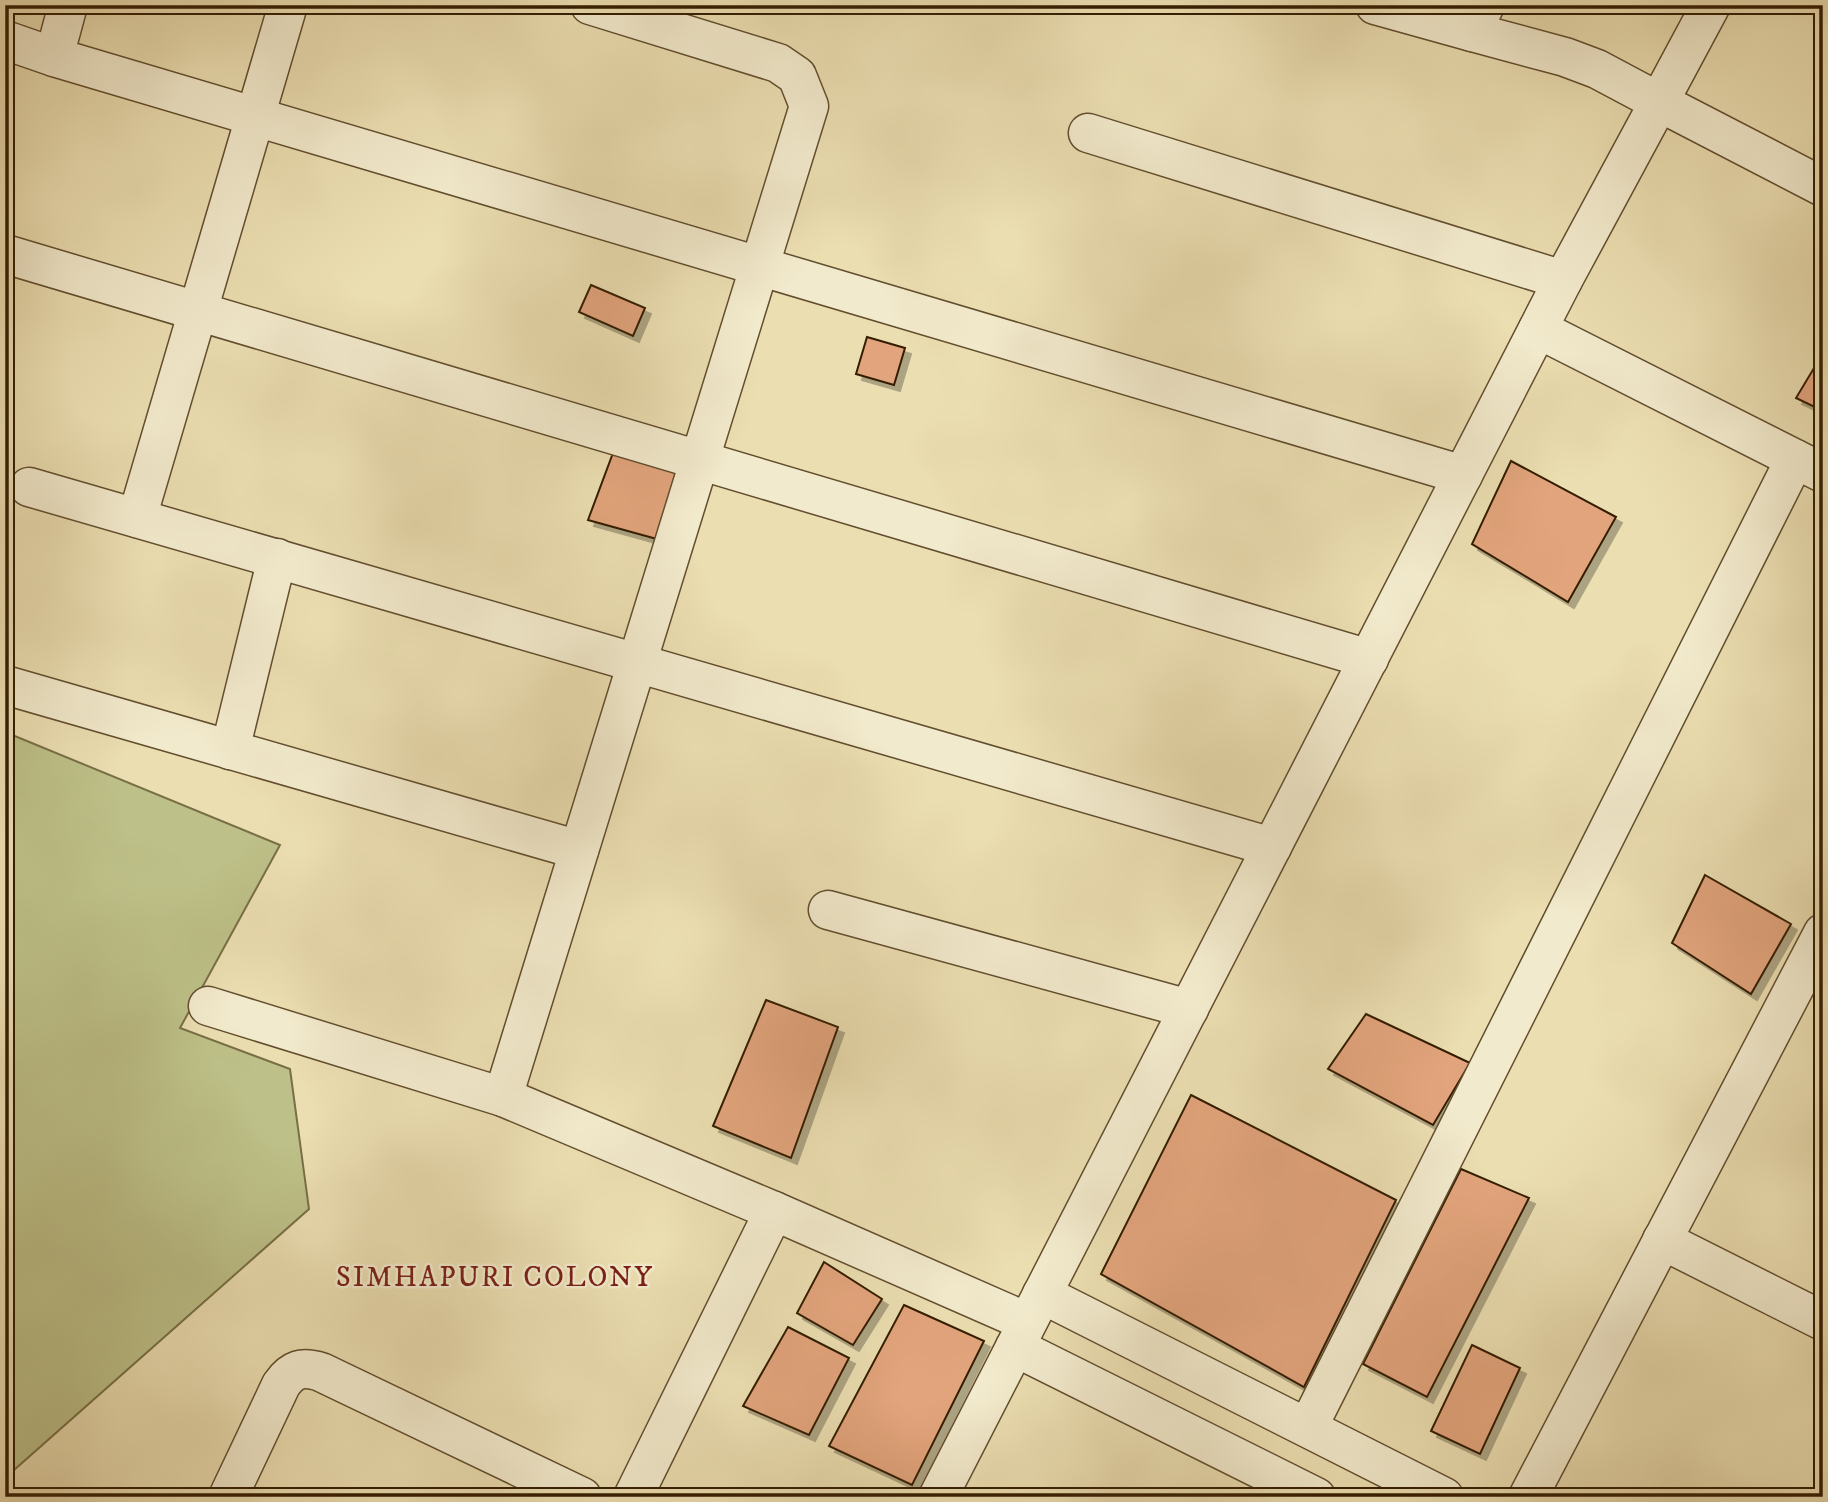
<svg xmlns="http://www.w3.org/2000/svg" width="1828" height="1502" font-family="'IM FELL DW Pica',serif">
<defs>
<filter id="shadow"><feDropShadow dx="6" dy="6" stdDeviation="0" flood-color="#0004"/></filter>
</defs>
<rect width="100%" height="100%" fill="#ebdeb1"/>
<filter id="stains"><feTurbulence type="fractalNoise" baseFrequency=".00286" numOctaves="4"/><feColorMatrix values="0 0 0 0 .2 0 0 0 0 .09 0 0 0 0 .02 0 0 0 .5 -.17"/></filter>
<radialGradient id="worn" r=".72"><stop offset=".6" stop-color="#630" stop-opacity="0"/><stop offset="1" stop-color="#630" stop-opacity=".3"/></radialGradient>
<path fill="#bdc088" stroke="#786f46" stroke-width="2" d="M 5,732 L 280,845 L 180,1028 L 290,1069 L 309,1209 L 5,1478 Z"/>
<g fill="#e2a47c" stroke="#341e03" stroke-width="2" filter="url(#shadow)">
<path d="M 591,285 L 645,308 L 633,336 L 579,312 Z"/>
<path d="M 867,337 L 905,348 L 894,385 L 856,374 Z"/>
<path d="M 1823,353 L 1823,411 L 1796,398 Z"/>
<path d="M 613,453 L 688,471 L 664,541 L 588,520 Z"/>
<path d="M 1511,461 L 1616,517 L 1568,602 L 1472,544 Z"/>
<path d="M 1705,875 L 1791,924 L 1751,994 L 1672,943 Z"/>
<path d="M 766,1000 L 838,1027 L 791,1158 L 713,1126 Z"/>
<path d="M 1366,1014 L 1470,1063 L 1433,1125 L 1328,1069 Z"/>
<path d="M 1191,1095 L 1396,1200 L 1304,1387 L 1101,1274 Z"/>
<path d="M 1461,1169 L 1529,1198 L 1427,1397 L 1363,1364 Z"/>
<path d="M 824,1262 L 882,1299 L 853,1345 L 797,1313 Z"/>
<path d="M 904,1305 L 984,1341 L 912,1485 L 829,1446 Z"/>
<path d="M 788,1327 L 849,1358 L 809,1435 L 743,1406 Z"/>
<path d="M 1472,1345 L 1520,1368 L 1480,1454 L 1431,1431 Z"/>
</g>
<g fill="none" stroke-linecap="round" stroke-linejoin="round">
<defs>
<g id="minor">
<path d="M 68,5 L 54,57 L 1463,475"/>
<path d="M 590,5 L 778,63 L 797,76 L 809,106 L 503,1097 L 774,1211 L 1027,1322"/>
<path d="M 1375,5 L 1472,32"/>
<path d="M 1711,5 L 1659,102 L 1823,187"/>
<path d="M 5,40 L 54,57"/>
<path d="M 1088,133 L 1563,280"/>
<path d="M 5,254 L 1369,659"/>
<path d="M 1538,329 L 1823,473"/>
<path d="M 29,487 L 1272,847"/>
<path d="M 137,518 L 288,5"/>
<path d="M 5,685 L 579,850"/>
<path d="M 230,750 L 277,558"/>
<path d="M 828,910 L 1189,1009"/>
<path d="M 208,1006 L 503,1097"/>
<path d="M 1662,1240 L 1823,1321"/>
<path d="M 1042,1294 L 1444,1497"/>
<path d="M 1015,1347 L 1316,1497"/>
<path d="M 1308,1427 L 1795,459"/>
<path d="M 228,1497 L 281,1385 C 292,1369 302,1366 321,1372 L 582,1497"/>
<path d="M 633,1497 L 774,1211"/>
<path d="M 938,1497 L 1563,280 L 1659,102 L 1597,69 L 1565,57 L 1472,32 L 1485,5"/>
<path d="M 1528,1497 L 1823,933"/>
</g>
</defs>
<use href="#minor" stroke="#624e2e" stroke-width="41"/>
<use href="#minor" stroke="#f2eacc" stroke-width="38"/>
</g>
<g text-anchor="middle" stroke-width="5" stroke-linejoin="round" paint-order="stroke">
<g font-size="28" letter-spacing="2" fill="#7a1f14" stroke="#f2eacc">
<text x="495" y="1286">SIMHAPURI COLONY</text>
</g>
</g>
<rect width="1828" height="1502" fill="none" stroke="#ebdeb1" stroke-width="28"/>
<rect x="7" y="7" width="1814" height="1488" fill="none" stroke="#341e03" stroke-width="3.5"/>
<rect x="14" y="14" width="1800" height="1474" fill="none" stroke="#341e03" stroke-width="2"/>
<rect width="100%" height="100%" filter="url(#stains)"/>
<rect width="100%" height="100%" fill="url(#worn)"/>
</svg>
